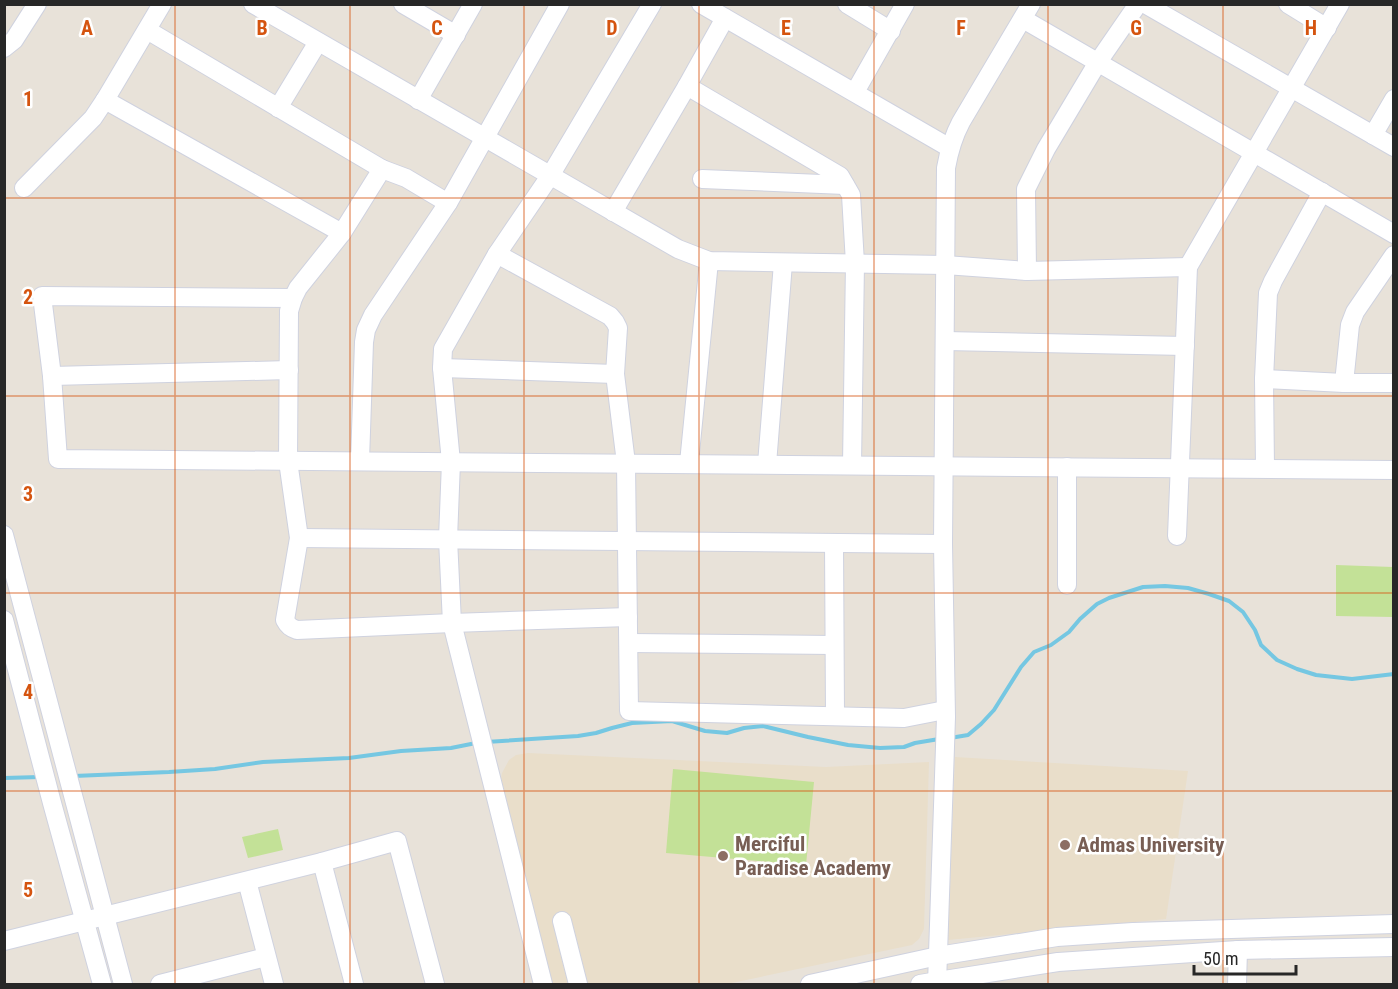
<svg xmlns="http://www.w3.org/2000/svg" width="1398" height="989" font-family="'Roboto Condensed',sans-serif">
<rect width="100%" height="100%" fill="#e8e2d9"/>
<g fill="#e9deca">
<path d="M 528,753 L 826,767 L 929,762 L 924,929 L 919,939 L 912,945 L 727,984 L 552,984 L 500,784 L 502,773 L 509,760 L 516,755 Z"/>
<path d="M 955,757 L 1188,771 L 1166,919 L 948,940 Z"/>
</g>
<g fill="#c3e197">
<path d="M 1336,565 L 1393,567 L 1393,617 L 1336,616 Z"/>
<path d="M 673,769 L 814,782 L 806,865 L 666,853 Z"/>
<path d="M 278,829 L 283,850 L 248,858 L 242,837 Z"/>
</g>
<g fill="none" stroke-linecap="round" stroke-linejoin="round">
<g stroke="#75c7e2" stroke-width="4">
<path d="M 950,738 L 968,735 L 981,724 L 994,710 L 1021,667 L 1034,652 L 1051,645 L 1069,632 L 1080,619 L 1097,604 L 1109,598 L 1143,587 L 1165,586 L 1188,588 L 1209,594 L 1229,601 L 1243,612 L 1255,630 L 1261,645 L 1277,660 L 1297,669 L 1316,675 L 1352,679 L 1394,674"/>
<path d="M 486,742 L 578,736 L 596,733 L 612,728 L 632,723 L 672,721 L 705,731 L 727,733 L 744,728 L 763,726 L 808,737 L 848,745 L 880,748 L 904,747 L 915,743 L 939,739"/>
<path d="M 74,776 L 169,772 L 215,769 L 263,762 L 349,758 L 401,751 L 451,748 L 476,743"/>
<path d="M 4,778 L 40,777"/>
</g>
<defs>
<g id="minor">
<path d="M 253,4 L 678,249 L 709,261 L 945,265 L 1027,271 L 1188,267"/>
<path d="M 403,4 L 456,35"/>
<path d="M 701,4 L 950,148"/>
<path d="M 847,4 L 891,31"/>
<path d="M 1145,4 L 1394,147"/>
<path d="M 1288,4 L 1327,28"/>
<path d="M 1023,19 L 1394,234"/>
<path d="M 147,30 L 382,169 L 406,178 L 448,203"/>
<path d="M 4,48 L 14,40 L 37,4"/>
<path d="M 687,86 L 840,176 L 851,195 L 855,263 L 852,465"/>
<path d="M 855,92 L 905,4"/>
<path d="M 105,100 L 342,233"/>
<path d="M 418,100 L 473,4"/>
<path d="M 278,108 L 318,42"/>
<path d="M 1373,135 L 1394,99"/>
<path d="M 382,169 L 342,233 L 298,288 L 293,298 L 289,311 L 288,461 L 299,538 L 285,620 C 288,626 291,628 297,630 L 452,623 L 628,617"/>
<path d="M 702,179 L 845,185"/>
<path d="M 24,188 L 93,118 L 105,100 L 162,4"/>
<path d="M 613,212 L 687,86 L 725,18"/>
<path d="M 497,254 L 610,316 L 615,322 L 618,328 L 615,374 L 626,463 L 629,711 L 904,718 L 945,710"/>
<path d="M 1027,271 L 1026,189 L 1046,149 L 1098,62 L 1138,4"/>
<path d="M 293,298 L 42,296 L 52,376 L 58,459 L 1394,470"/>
<path d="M 945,341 L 1185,346"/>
<path d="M 442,368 L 615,374"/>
<path d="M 52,376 L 289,370"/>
<path d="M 1264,379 L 1344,383 L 1394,383"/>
<path d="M 1344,383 L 1350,325 L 1355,312 L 1394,255"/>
<path d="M 360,461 L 364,342 L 366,330 L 373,315 L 448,203 L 560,4"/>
<path d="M 689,463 L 709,261"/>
<path d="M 767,464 L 783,263"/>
<path d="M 1265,468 L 1264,379 L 1268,293 L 1273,281 L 1322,192"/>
<path d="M 4,535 L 123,984"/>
<path d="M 1177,536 L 1188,267 L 1340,4"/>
<path d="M 299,538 L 943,544"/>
<path d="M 834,543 L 835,716"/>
<path d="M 1067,585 L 1067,467"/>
<path d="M 4,620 L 52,803 L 102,984"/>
<path d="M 629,643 L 834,645"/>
<path d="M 322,862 L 354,984"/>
<path d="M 247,881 L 274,984"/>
<path d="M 562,921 L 578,984"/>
<path d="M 4,941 L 322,862 L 397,841 L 435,984"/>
<path d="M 160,984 L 266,957"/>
<path d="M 543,984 L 452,623 L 448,539 L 451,462 L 442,368 L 443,349 L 497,254 L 550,176 L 652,4"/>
<path d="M 810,984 L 938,956 L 1057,937 L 1133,932 L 1394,924"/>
<path d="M 920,984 L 938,981 L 1058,962 L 1238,950 L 1394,947"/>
<path d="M 937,984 L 946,717 L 943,544 L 946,168 C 949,151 953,137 961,122 L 1031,4"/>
<path d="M 1237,984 L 1238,950"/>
</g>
</defs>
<use href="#minor" stroke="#cfd2df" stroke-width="20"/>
<use href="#minor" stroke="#fff" stroke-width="18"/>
</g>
<path fill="none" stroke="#d5540f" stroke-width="1.5" stroke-opacity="0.55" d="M 175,4 L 175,984M 350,4 L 350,984M 524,4 L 524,984M 699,4 L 699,984M 874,4 L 874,984M 1048,4 L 1048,984M 1223,4 L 1223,984M 4,198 L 1394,198M 4,396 L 1394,396M 4,593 L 1394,593M 4,791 L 1394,791"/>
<g fill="#8d6e63" stroke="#fff" stroke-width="2">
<circle cx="1065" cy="845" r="6"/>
<circle cx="723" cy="856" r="6"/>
</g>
<g text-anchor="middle" stroke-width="5" stroke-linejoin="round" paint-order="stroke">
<g font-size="21" font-weight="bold" fill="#785e54" stroke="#fff" text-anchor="start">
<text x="735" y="851">Merciful<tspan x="735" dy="24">Paradise Academy</tspan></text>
<text x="1077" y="852">Admas University</text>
</g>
</g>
<g font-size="20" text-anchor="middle" font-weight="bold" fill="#d5540f" stroke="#fff" stroke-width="5" stroke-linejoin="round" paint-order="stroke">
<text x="87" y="35">A</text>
<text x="262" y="35">B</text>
<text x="437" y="35">C</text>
<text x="612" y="35">D</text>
<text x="786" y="35">E</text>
<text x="961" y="35">F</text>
<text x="1136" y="35">G</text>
<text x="1311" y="35">H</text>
<text x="28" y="106">1</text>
<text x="28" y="304">2</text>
<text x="28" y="501">3</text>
<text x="28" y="699">4</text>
<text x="28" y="897">5</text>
</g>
<rect width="1398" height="989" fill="none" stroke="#272727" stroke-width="12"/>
<path d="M1194 965v9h102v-9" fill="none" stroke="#272727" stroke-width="3"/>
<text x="1203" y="965" font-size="18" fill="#272727" stroke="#ffffff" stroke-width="4.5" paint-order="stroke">50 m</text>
</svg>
